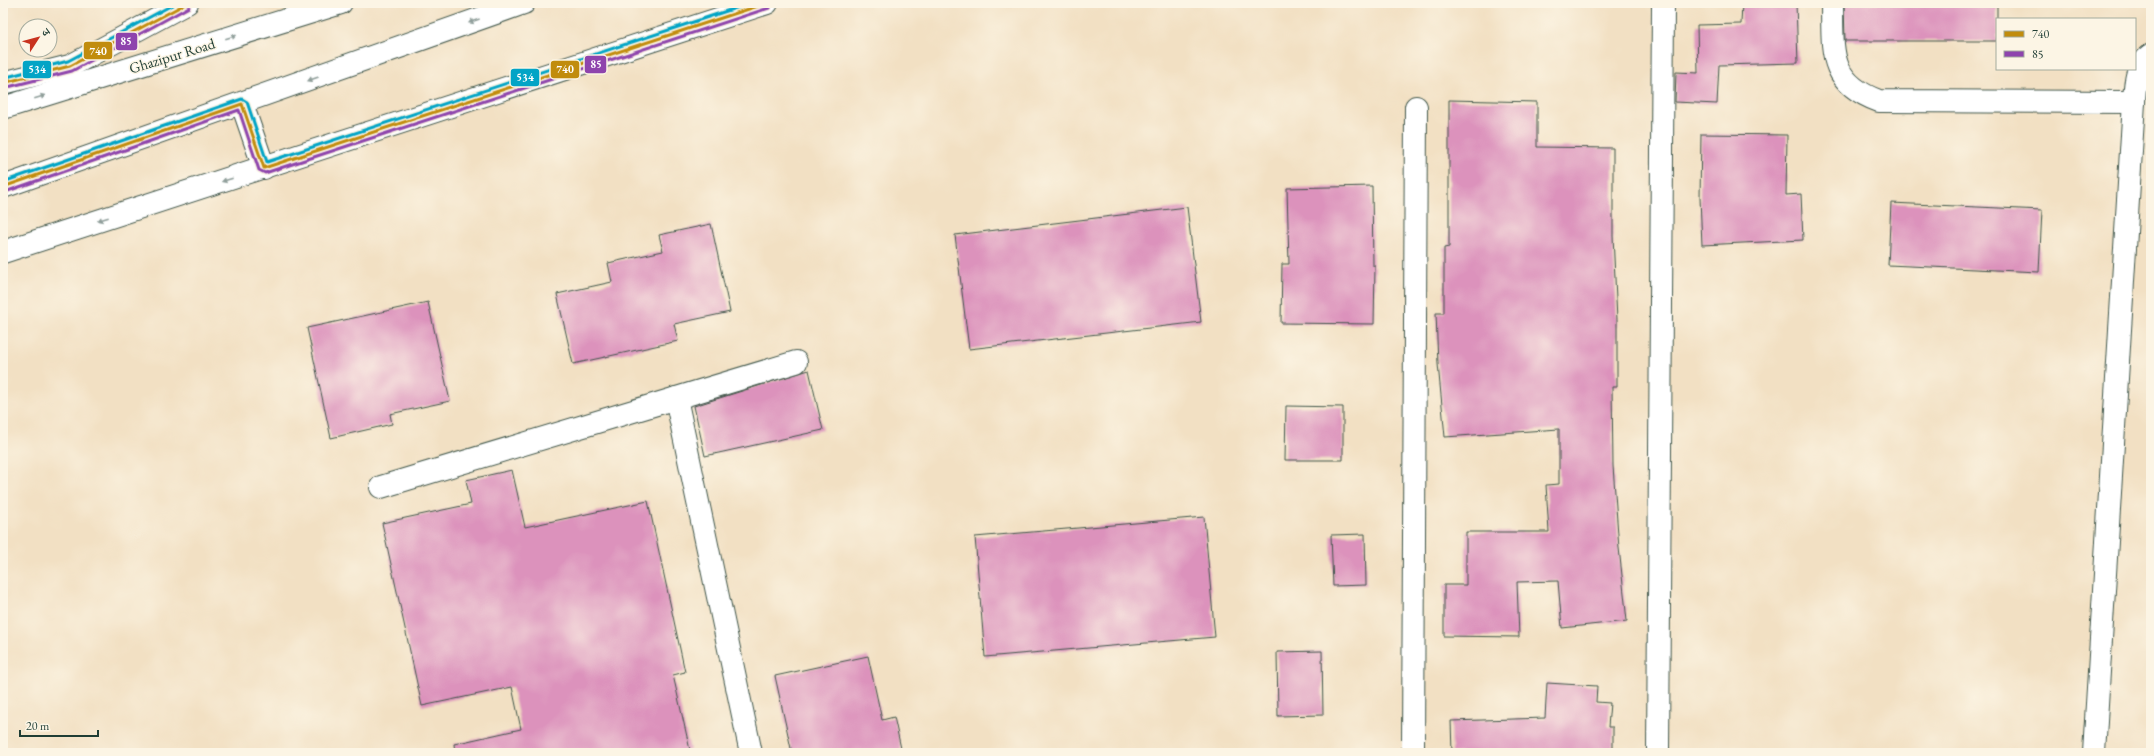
<svg xmlns="http://www.w3.org/2000/svg" width="2154" height="756" font-family="'EB Garamond','Noto Serif Devanagari',serif">
<rect width="100%" height="100%" fill="#fcf5e5"/>
<filter id="ink" filterUnits="userSpaceOnUse"><feTurbulence type="fractalNoise" baseFrequency=".025" numOctaves="2"/><feDisplacementMap in="SourceGraphic" scale="8" xChannelSelector="R" yChannelSelector="G"/><feConvolveMatrix kernelMatrix="1 2 1 2 8 2 1 2 1" color-interpolation-filters="sRGB"/></filter>
<filter id="wash" filterUnits="userSpaceOnUse"><feTurbulence type="fractalNoise" baseFrequency=".012" numOctaves="4" result="noise"/><feDisplacementMap in="SourceGraphic" scale="16" xChannelSelector="R" yChannelSelector="G"/><feGaussianBlur stdDeviation="0.9" result="paint"/><feColorMatrix in="noise" values="0 0 0 0 0 0 0 0 0 0 0 0 0 0 0 0 0 1.4 0 .05"/><feComposite in="paint" operator="in"/></filter>
<g filter="url(#wash)">
<rect width="100%" height="100%" fill="#f2e0c3"/>
<g id="blocks">
<g fill="#dc92bc">
<path d="M 1742,3 L 1796,3 L 1798,63 L 1719,65 L 1717,104 L 1675,102 L 1676,72 L 1698,73 L 1697,25 L 1741,24 Z"/>
<path d="M 1844,3 L 1997,3 L 1997,41 L 1845,41 Z"/>
<path d="M 1449,100 L 1537,102 L 1537,147 L 1613,148 L 1613,236 L 1617,320 L 1617,387 L 1612,387 L 1613,466 L 1619,548 L 1627,621 L 1562,628 L 1558,581 L 1517,582 L 1519,637 L 1444,636 L 1444,585 L 1466,585 L 1466,532 L 1549,532 L 1546,485 L 1559,484 L 1559,429 L 1445,437 L 1438,364 L 1436,313 L 1444,313 L 1444,248 L 1449,247 Z"/>
<path d="M 1701,134 L 1787,135 L 1786,195 L 1801,194 L 1803,240 L 1702,245 L 1700,198 Z"/>
<path d="M 1372,186 L 1373,266 L 1375,266 L 1374,324 L 1281,323 L 1282,264 L 1289,264 L 1287,188 Z"/>
<path d="M 1891,203 L 2042,210 L 2039,272 L 1888,265 Z"/>
<path d="M 1187,207 L 1201,322 L 969,349 L 955,235 Z"/>
<path d="M 711,224 L 730,312 L 674,324 L 678,341 L 573,364 L 557,294 L 612,282 L 608,263 L 663,251 L 659,235 Z"/>
<path d="M 428,302 L 450,401 L 390,414 L 392,424 L 331,438 L 307,328 Z"/>
<path d="M 809,370 L 823,430 L 705,456 L 694,406 Z"/>
<path d="M 1286,406 L 1343,407 L 1343,460 L 1285,460 Z"/>
<path d="M 512,470 L 525,527 L 648,501 L 685,672 L 673,675 L 690,750 L 678,753 L 455,753 L 454,744 L 521,729 L 512,687 L 422,706 L 382,523 L 471,504 L 466,480 Z"/>
<path d="M 1204,517 L 1215,637 L 985,657 L 975,537 Z"/>
<path d="M 1365,534 L 1366,585 L 1333,586 L 1331,535 Z"/>
<path d="M 1322,651 L 1323,715 L 1278,716 L 1277,652 Z"/>
<path d="M 868,656 L 882,720 L 894,717 L 902,753 L 792,753 L 775,676 Z"/>
<path d="M 1547,683 L 1597,686 L 1596,702 L 1610,703 L 1608,727 L 1613,727 L 1613,753 L 1452,753 L 1451,721 L 1545,718 Z"/>
</g>
</g>
</g>
<g filter="url(#ink)">
<use href="#blocks" fill-opacity="0" stroke="#3f5549" stroke-width="1"/>
<g fill="none" stroke-linecap="round" stroke-linejoin="round">
<defs>
<g id="minor">
<path d="M 1832,3 C 1833,50 1827,82 1879,101 L 2134,102"/>
<path d="M 676,398 L 751,753"/>
<path d="M 381,487 L 796,362"/>
<path d="M 1413,753 L 1416,107"/>
<path d="M 1658,753 L 1663,3"/>
<path d="M 2094,753 L 2134,102 C 2135,85 2135,66 2151,55"/>
</g>
<g id="major">
<path d="M 3,83 L 70,66 L 187,3"/>
<path d="M 242,104 L 264,168"/>
<path d="M 3,108 L 341,3"/>
<path d="M 3,187 L 524,3"/>
<path d="M 3,252 L 767,3"/>
</g>
</defs>
<use href="#minor" stroke="#3f5549" stroke-width="24"/>
<use href="#major" stroke="#3f5549" stroke-width="24"/>
<use href="#minor" stroke="#fff" stroke-width="22"/>
<use href="#major" stroke="#fff" stroke-width="22"/>
<defs>
<g id="bus-1">
<path d="M 3,83 L 70,66 L 187,3"/>
<path d="M 3,187 L 242,104 L 264,168 L 767,3"/>
</g>
<g id="bus-2">
<path d="M 4,88 L 72,71 L 189,7"/>
<path d="M 5,192 L 239,110 L 259,170 L 265,173 L 769,8"/>
</g>
<g id="bus-3">
<path d="M 3,78 L 68,61 L 176,3"/>
<path d="M 3,182 L 242,99 L 247,102 L 267,162 L 751,3"/>
</g>
</defs>
<use href="#bus-1" stroke="#fcf5e5" stroke-width="6"/>
<use href="#bus-2" stroke="#fcf5e5" stroke-width="6"/>
<use href="#bus-3" stroke="#fcf5e5" stroke-width="6"/>
<use href="#bus-1" stroke="#c18c0d" stroke-width="3"/>
<use href="#bus-2" stroke="#8e44ad" stroke-width="3"/>
<use href="#bus-3" stroke="#02a4c6" stroke-width="3"/>
</g>
<defs><path id="oneway-solid" d="M-6-.8H1V-3.2L6.5 0L1 3.2V.8H-6Z"/></defs>
<g fill="#8f9e9a">
<use href="#oneway-solid" transform="translate(474 21) rotate(160)"/>
<use href="#oneway-solid" transform="translate(231 37) rotate(-17)"/>
<use href="#oneway-solid" transform="translate(313 79) rotate(160)"/>
<use href="#oneway-solid" transform="translate(40 97) rotate(-17)"/>
<use href="#oneway-solid" transform="translate(227 180) rotate(162)"/>
<use href="#oneway-solid" transform="translate(103 219) rotate(162)"/>
</g>
</g>
<g text-anchor="middle" stroke-width="3" stroke-linejoin="round" paint-order="stroke">
<g font-size="15" fill="#1f3d34" stroke="#fcf5e5">
<text transform="translate(172 56) rotate(-17)" y="5">Ghazipur Road</text>
</g>
</g>
<g stroke="#fcf5e5" stroke-width="1.5">
<rect x="115" y="32" width="23" height="19" rx="4" fill="#8e44ad"/>
<rect x="83" y="41" width="30" height="19" rx="4" fill="#c18c0d"/>
<rect x="584" y="55" width="23" height="19" rx="4" fill="#8e44ad"/>
<rect x="22" y="60" width="30" height="19" rx="4" fill="#02a4c6"/>
<rect x="550" y="60" width="30" height="19" rx="4" fill="#c18c0d"/>
<rect x="510" y="68" width="30" height="19" rx="4" fill="#02a4c6"/>
</g>
<g font-size="11" text-anchor="middle" font-weight="bold" fill="#fff">
<text x="126" y="45">85</text>
<text x="98" y="55">740</text>
<text x="596" y="68">85</text>
<text x="37" y="73">534</text>
<text x="565" y="73">740</text>
<text x="525" y="81">534</text>
</g>
<rect width="2154" height="756" fill="none" stroke="#fcf5e5" stroke-width="16"/>
<rect x="1996" y="18" width="140" height="52" fill="#fcf5e5" stroke="#a4ab9e"/>
<rect x="2004" y="31" width="20" height="6" fill="#c18c0d" stroke="#a4ab9e"/>
<text x="2032" y="38" font-size="12" fill="#1f3d34">740</text>
<rect x="2004" y="51" width="20" height="6" fill="#8e44ad" stroke="#a4ab9e"/>
<text x="2032" y="58" font-size="12" fill="#1f3d34">85</text>
<g transform="translate(38 38) rotate(54)"><circle r="19" fill="#fcf5e5" stroke="#a4ab9e"/>
<path d="M0-3L7 15L0 10L-7 15Z" fill="#c8321e"/>
<text y="-6" font-size="11" font-weight="bold" text-anchor="middle" fill="#1f3d34">उ</text>
</g>
<path d="M20 730v6h78v-6" fill="none" stroke="#1f3d34" stroke-width="2"/>
<text x="26" y="730" font-size="12" fill="#1f3d34" stroke="#fcf5e5" stroke-width="3" paint-order="stroke">20 m</text>
</svg>
